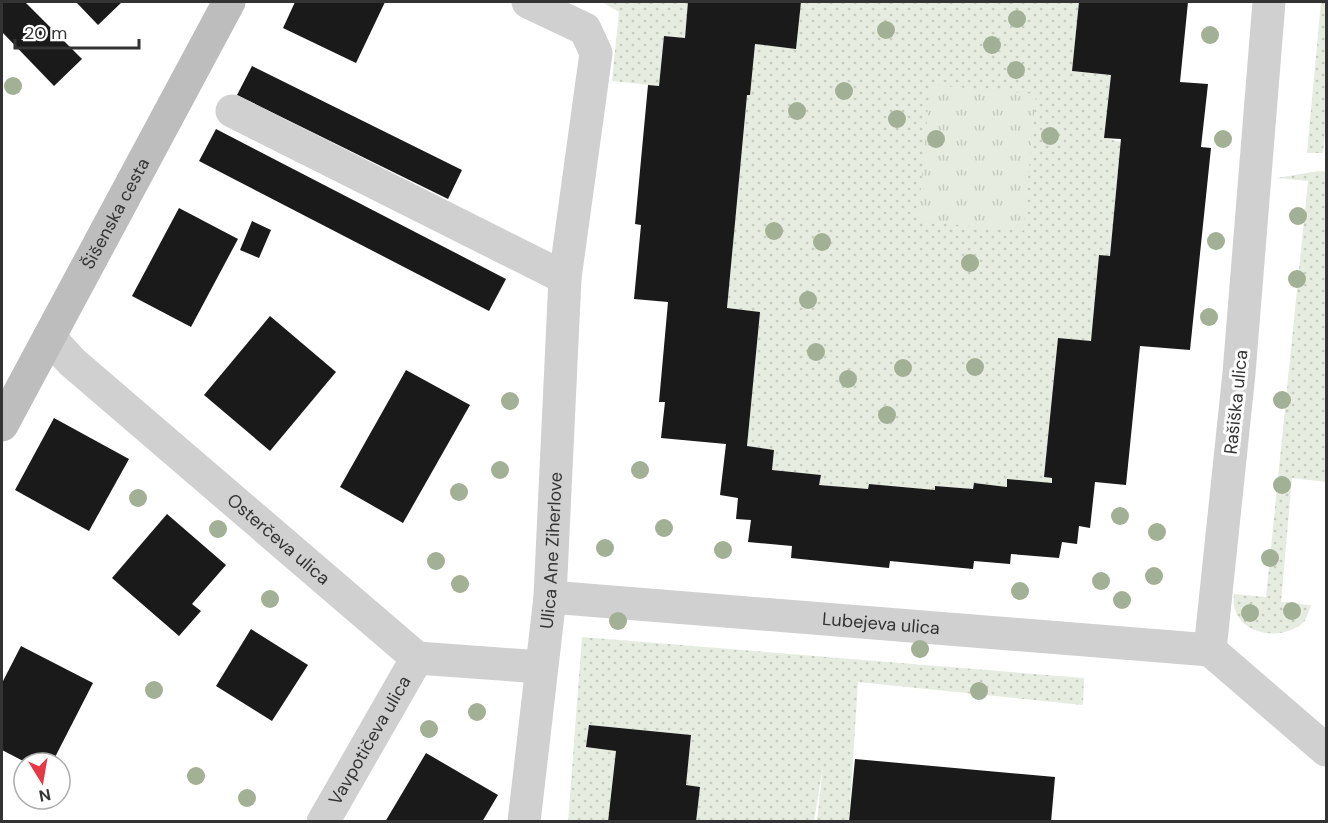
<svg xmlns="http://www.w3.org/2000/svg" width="1328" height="823" font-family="'DM Sans',sans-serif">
<defs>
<pattern id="grass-dots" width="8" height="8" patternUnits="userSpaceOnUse" patternTransform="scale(1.5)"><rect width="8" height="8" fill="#e6ecdf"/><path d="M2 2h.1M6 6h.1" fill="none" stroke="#c6cbc0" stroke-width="1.8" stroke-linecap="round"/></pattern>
<pattern id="park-tufts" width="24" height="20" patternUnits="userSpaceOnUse" patternTransform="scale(1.5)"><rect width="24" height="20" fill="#e6ecdf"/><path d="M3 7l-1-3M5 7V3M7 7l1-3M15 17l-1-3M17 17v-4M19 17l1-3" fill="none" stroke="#c6cbc0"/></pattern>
</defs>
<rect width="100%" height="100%" fill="#fff"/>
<g fill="url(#grass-dots)">
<path d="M 602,2 L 689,2 L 685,38 L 664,36 L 659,86 L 612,81 L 619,12 Z"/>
<path d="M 801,2 L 1079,2 L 1072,71 L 1111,75 L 1104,138 L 1121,142 L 1110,256 L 1099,256 L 1091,341 L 1058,338 L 1044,477 L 1052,478 L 1052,483 L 1007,480 L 1007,487 L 974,483 L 973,489 L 935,486 L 935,490 L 869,484 L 868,489 L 819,485 L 820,475 L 772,470 L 774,450 L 747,446 L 760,312 L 727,308 L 747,95 L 755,44 L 796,48 Z"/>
<path d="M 1321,2 L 1326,2 L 1326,121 L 1323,153 L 1307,153 Z"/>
<path d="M 1318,171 L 1326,172 L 1326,482 L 1292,478 L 1281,602 L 1311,605 C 1309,610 1307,618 1304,622 C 1279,645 1228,632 1234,594 L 1266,597 L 1308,181 L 1277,178 Z"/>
<path d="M 582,637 L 1084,678 L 1083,705 L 858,682 L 849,821 L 817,821 L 823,766 L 814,821 L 696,821 L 700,787 L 686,785 L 691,735 L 589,725 L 587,747 L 616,751 L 608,821 L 568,822 Z"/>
</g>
<path fill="url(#park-tufts)" d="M 930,85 L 1036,94 L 1023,231 L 918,221 Z"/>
<g fill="#1a1a1a">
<path d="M 2,2 L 25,2 L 82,59 L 54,86 L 2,32 Z"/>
<path d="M 76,2 L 122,2 L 98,25 Z"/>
<path d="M 295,2 L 385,2 L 356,63 L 283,28 Z"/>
<path d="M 688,2 L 801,2 L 796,49 L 755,44 L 750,95 L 747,95 L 727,308 L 760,312 L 747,446 L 774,450 L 772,470 L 821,475 L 819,485 L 868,489 L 869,484 L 935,490 L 935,486 L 973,489 L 974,483 L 1007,487 L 1007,479 L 1052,483 L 1052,478 L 1044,477 L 1058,338 L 1091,341 L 1099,255 L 1110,256 L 1121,139 L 1104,138 L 1111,75 L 1072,71 L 1079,2 L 1188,2 L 1180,82 L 1208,84 L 1201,147 L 1211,148 L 1190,350 L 1140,346 L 1126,485 L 1095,482 L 1090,528 L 1079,526 L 1077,544 L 1062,542 L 1059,558 L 1011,554 L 1010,564 L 974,561 L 973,569 L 890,561 L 889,568 L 791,558 L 792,546 L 748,542 L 751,520 L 736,519 L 738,498 L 720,495 L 726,444 L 661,438 L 665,402 L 659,402 L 668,302 L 634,299 L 641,225 L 635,224 L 648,85 L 659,86 L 664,36 L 685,38 Z"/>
<path d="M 252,66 L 462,170 L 448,199 L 237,95 Z"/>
<path d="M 216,129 L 506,279 L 489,311 L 199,161 Z"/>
<path d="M 179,208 L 238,239 L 191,327 L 132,296 Z"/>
<path d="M 252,221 L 271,230 L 259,258 L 240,250 Z"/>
<path d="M 270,316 L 336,372 L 270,451 L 204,395 Z"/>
<path d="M 406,370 L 470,405 L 403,523 L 340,487 Z"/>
<path d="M 54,418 L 129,459 L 89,531 L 15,490 Z"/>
<path d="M 167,514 L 226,565 L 192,604 L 201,611 L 179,636 L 112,578 Z"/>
<path d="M 251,629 L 308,665 L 272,721 L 216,686 Z"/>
<path d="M 21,646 L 93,683 L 52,763 L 27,763 L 2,750 L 2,683 Z"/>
<path d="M 589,725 L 691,735 L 686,785 L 700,787 L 696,822 L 608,822 L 616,751 L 586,747 Z"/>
<path d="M 426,753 L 498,795 L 482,822 L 385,822 Z"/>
<path d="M 855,759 L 1055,777 L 1051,822 L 849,822 Z"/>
</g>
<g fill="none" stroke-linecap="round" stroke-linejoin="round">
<g stroke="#d0d0d0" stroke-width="33">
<path d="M 1269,2 L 1239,373 L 1210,650 L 1326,750"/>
<path d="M 232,111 L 565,278"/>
<path id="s1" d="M 49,337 L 72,362 L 417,658 L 541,667"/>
<path id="s2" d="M 550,597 L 1210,650"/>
<path id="s3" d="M 323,822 L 417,658"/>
<path id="s4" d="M 524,822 L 550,597 L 565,278 L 596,53 L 585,29 L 528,2"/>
</g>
<path stroke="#bdbdbd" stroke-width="33" id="s5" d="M 2,425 L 229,2"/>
</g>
<g fill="#a2b095">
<circle cx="1017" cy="19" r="9"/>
<circle cx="886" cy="30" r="9"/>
<circle cx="1210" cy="35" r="9"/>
<circle cx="992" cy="45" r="9"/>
<circle cx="1016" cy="70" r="9"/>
<circle cx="13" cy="86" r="9"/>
<circle cx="844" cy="91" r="9"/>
<circle cx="797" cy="111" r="9"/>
<circle cx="897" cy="119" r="9"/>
<circle cx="1050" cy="136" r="9"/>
<circle cx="936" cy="139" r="9"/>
<circle cx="1223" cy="139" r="9"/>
<circle cx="1298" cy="216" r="9"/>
<circle cx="774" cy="231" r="9"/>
<circle cx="1216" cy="241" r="9"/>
<circle cx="822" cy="242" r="9"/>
<circle cx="970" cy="263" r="9"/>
<circle cx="1297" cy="279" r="9"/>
<circle cx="808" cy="300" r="9"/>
<circle cx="1209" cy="317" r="9"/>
<circle cx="816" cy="352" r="9"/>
<circle cx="975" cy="367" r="9"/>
<circle cx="903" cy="368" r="9"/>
<circle cx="848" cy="379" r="9"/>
<circle cx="1282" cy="400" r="9"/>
<circle cx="510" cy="401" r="9"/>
<circle cx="887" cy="415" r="9"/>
<circle cx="500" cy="470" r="9"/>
<circle cx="640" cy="470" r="9"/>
<circle cx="1282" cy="485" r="9"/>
<circle cx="459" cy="492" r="9"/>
<circle cx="138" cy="498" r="9"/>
<circle cx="1120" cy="516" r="9"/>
<circle cx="664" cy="528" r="9"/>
<circle cx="218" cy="529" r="9"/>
<circle cx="1157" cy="532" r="9"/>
<circle cx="605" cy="548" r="9"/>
<circle cx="723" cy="550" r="9"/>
<circle cx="1270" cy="558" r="9"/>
<circle cx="436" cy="561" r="9"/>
<circle cx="1154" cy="576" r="9"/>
<circle cx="1101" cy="581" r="9"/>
<circle cx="460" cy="584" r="9"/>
<circle cx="1020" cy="591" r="9"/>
<circle cx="270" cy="599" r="9"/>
<circle cx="1122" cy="600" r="9"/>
<circle cx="1292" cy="611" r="9"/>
<circle cx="1250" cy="613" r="9"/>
<circle cx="618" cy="621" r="9"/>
<circle cx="920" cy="649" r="9"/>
<circle cx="154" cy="690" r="9"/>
<circle cx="979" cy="691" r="9"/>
<circle cx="477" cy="712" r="9"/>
<circle cx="429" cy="729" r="9"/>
<circle cx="196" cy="776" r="9"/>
<circle cx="247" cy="798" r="9"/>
</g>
<g text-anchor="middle" stroke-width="6" stroke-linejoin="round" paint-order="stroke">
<g font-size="18" fill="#333" stroke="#fff">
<text dy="6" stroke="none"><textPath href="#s5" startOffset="240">Šišenska cesta</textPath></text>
<text transform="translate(1236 402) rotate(-84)" y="6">Rašiška ulica</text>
<text dy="6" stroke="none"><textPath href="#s1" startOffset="306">Osterčeva ulica</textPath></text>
<text dy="6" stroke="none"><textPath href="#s4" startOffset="273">Ulica Ane Ziherlove</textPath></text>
<text dy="6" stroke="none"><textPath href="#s2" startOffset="332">Lubejeva ulica</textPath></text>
<text dy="6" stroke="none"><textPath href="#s3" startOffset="94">Vavpotičeva ulica</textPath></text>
</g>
</g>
<rect width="1328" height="823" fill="none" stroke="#333333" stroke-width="6"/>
<g transform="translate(42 781) rotate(169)"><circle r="28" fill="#ffffff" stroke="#adadad" stroke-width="1.5"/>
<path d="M0-4.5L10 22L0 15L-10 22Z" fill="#e63946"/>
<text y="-9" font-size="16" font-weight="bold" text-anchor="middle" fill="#333333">N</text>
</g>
<path d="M15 39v9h124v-9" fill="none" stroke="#333333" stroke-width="3"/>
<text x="24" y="39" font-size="18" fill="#333333" stroke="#ffffff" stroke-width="4.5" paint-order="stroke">20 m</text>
</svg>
